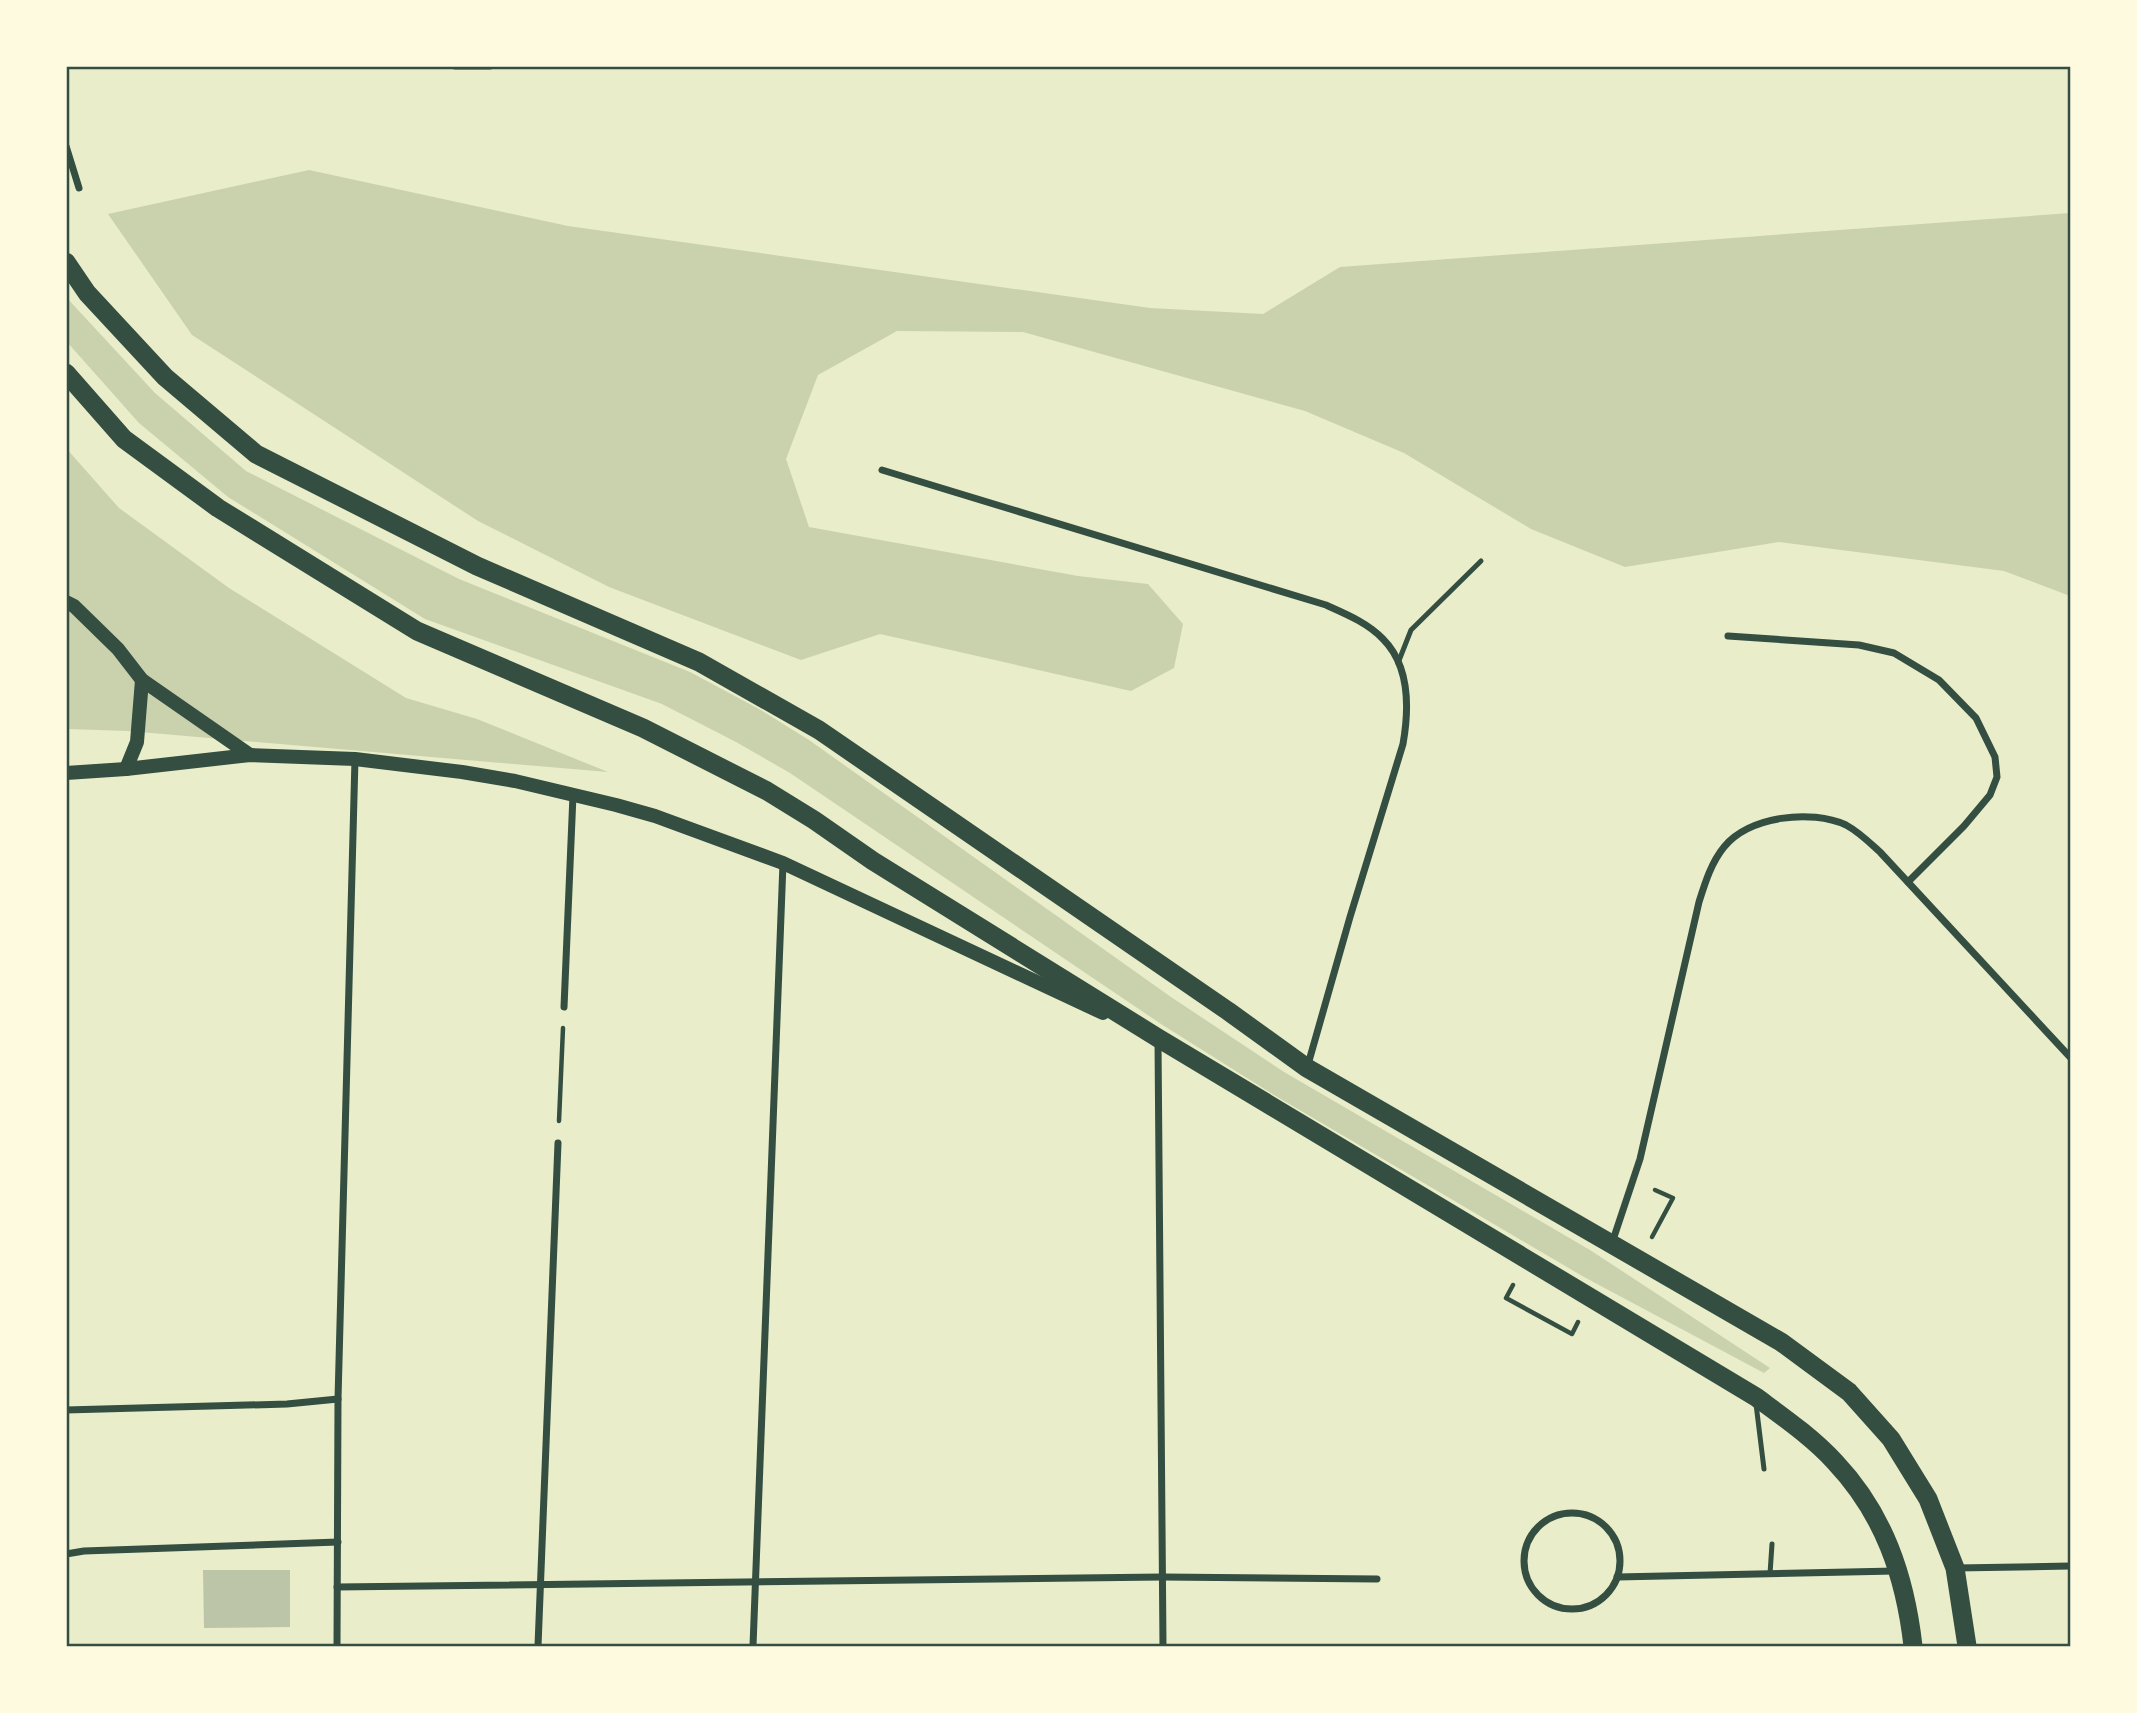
<svg xmlns="http://www.w3.org/2000/svg" width="2137" height="1713" font-family="Georgia,serif">
<rect width="100%" height="100%" fill="#e9edc9"/>
<g fill="#cad2ad">
<path d="M 309,170 L 568,226 L 1150,308 L 1263,314 L 1340,267 L 2070,213 L 2070,596 L 2004,571 L 1779,542 L 1625,567 L 1531,529 L 1404,453 L 1305,411 L 1023,332 L 897,331 L 818,375 L 786,459 L 809,527 L 1078,576 L 1148,584 L 1183,624 L 1174,668 L 1131,691 L 880,634 L 801,660 L 609,587 L 478,521 L 192,335 L 108,214 Z"/>
<path d="M 66,297 L 155,393 L 246,471 L 459,579 L 690,672 L 759,709 L 809,740 L 1171,997 L 1284,1072 L 1590,1250 L 1770,1368 L 1764,1373 L 1584,1277 L 1274,1095 L 1161,1024 L 790,773 L 736,742 L 662,704 L 425,619 L 228,497 L 139,423 L 67,342 Z"/>
<path d="M 66,448 L 119,508 L 229,588 L 406,698 L 477,719 L 608,772 L 128,731 L 67,729 Z"/>
</g>
<path fill="#bcc5a7" d="M 203,1570 L 290,1570 L 290,1627 L 204,1628 Z"/>
<g fill="none" stroke-linecap="round" stroke-linejoin="round">
<g stroke="#344e41" stroke-width="4.5">
<path d="M 559,1121 L 563,1028"/>
<path d="M 1652,1237 L 1673,1198 L 1655,1190"/>
<path d="M 1513,1285 L 1506,1298 L 1572,1334 L 1578,1322"/>
</g>
<g stroke="#344e41" stroke-width="5">
<path d="M 1398,663 L 1411,630 L 1481,561"/>
<path d="M 1756,1404 L 1764,1469"/>
<path d="M 1770,1574 L 1772,1544"/>
</g>
<g stroke="#344e41" stroke-width="7">
<path d="M 455,66 L 490,66"/>
<path d="M 66,146 L 79,188"/>
<path d="M 882,470 L 1326,605 C 1346,614 1368,623 1383,639 C 1410,666 1409,710 1403,744 L 1350,917 L 1307,1068"/>
<path d="M 1728,636 L 1859,645 L 1894,653 L 1939,680 L 1976,718 L 1995,757 L 1997,777 L 1990,795 L 1964,826 L 1908,882"/>
<path d="M 564,1007 L 573,795"/>
<path d="M 1158,1042 L 1163,1646"/>
<path d="M 1612,1243 L 1640,1159 L 1699,902 C 1705,883 1711,863 1724,847 C 1749,816 1811,809 1846,825 C 1859,832 1869,842 1880,852 L 2070,1057"/>
<path d="M 66,1410 L 287,1404 L 338,1399"/>
<circle cx="1572" cy="1561" r="48"/>
<path d="M 66,1554 L 84,1551 L 338,1542"/>
<path d="M 1956,1568 L 2070,1566"/>
<path d="M 1617,1577 L 1895,1571"/>
<path d="M 337,1587 L 1162,1577 L 1377,1579"/>
<path d="M 337,1646 L 338,1399 L 355,759"/>
<path d="M 538,1646 L 558,1143"/>
<path d="M 753,1646 L 783,863"/>
</g>
<g stroke="#344e41" stroke-width="14">
<path d="M 66,602 L 74,606 L 118,649 L 142,680 L 250,755"/>
<path d="M 126,769 L 137,742 L 142,680"/>
<path d="M 66,773 L 126,769 L 250,755 L 355,759 L 462,772 L 515,781 L 616,805 L 655,816 L 783,863 L 1103,1013"/>
</g>
<g stroke="#344e41" stroke-width="19">
<path d="M 66,262 L 87,293 L 165,377 L 256,454 L 477,566 L 699,662 L 819,730 L 1228,1011 L 1307,1068 L 1781,1342 L 1849,1392 L 1891,1439 L 1928,1499 L 1955,1568 L 1967,1646"/>
<path d="M 66,373 L 124,439 L 218,508 L 417,631 L 643,728 L 767,791 L 814,820 L 873,861 L 1158,1038 L 1756,1397 C 1783,1417 1812,1437 1835,1462 C 1884,1514 1905,1576 1913,1646"/>
</g>
</g>
<rect width="2137" height="1713" fill="none" stroke="#fefae0" stroke-width="136"/>
<rect x="68" y="68" width="2001" height="1577" fill="none" stroke="#344e41" stroke-width="2.5"/>
</svg>
